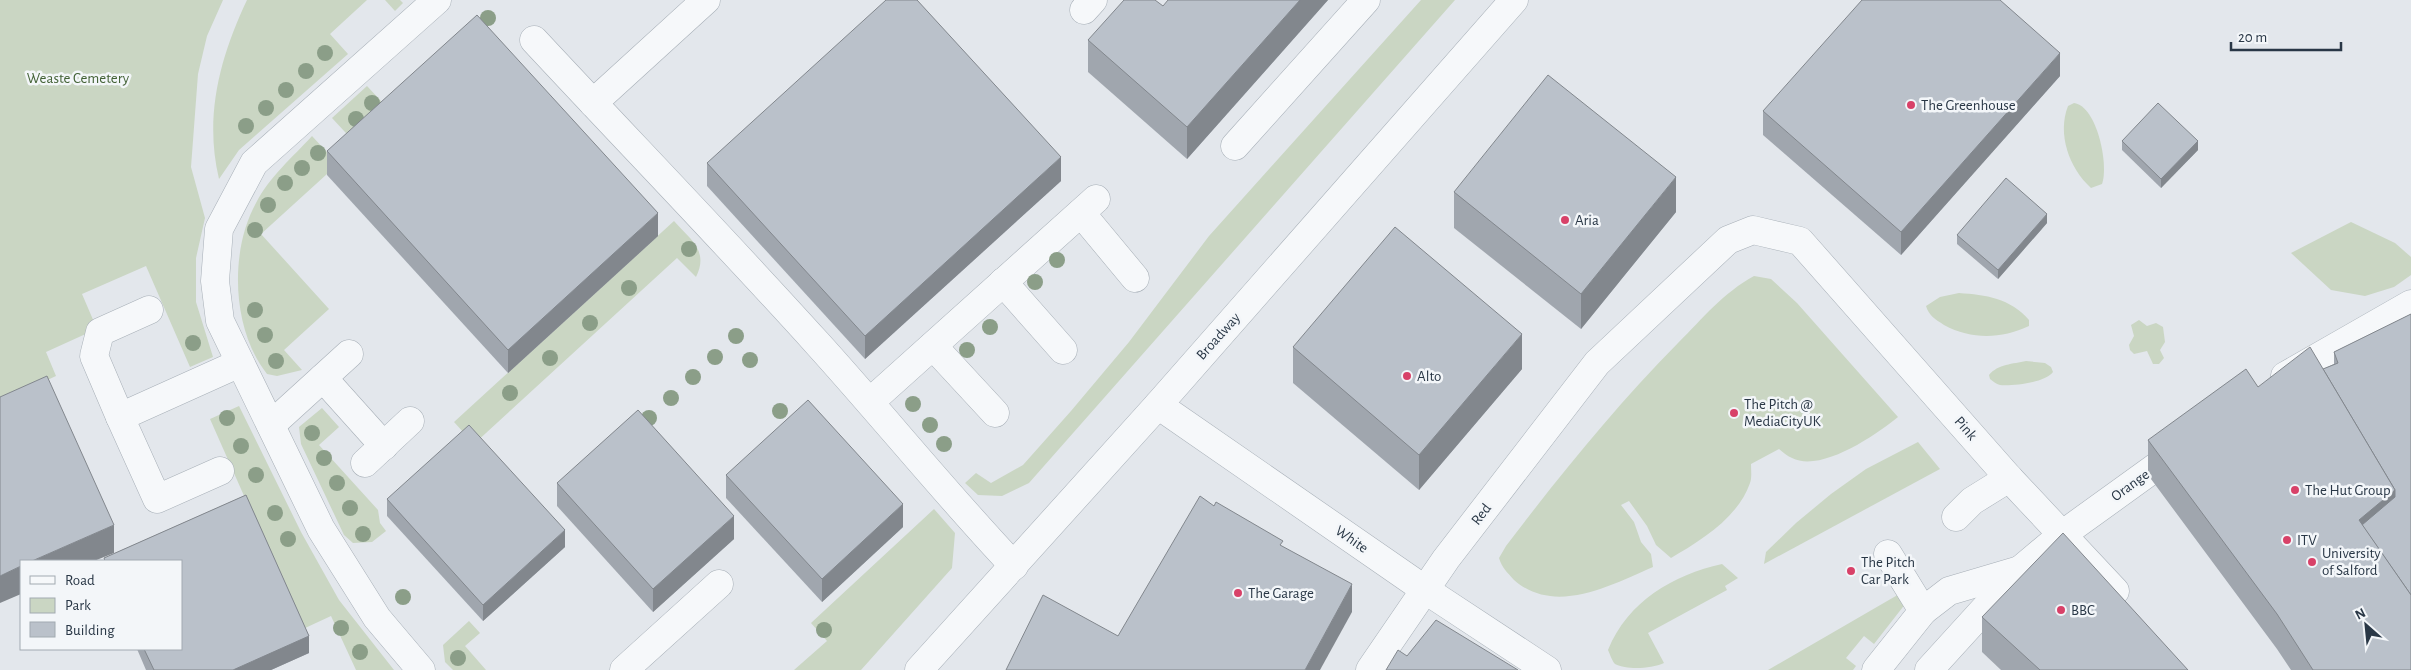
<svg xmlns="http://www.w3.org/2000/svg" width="2411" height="670" font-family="'Alegreya Sans',sans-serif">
<rect width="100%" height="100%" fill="#e3e7ec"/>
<g fill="#cad6c3">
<path d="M 0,0 L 223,0 L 207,36 L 198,74 L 191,167 L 205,218 L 196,258 L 196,302 L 213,357 L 190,367 L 146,266 L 82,294 L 94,322 L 90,332 L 46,352 L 56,376 L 13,396 L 0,413 Z"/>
<path d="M 247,0 L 367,0 L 330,34 L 348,54 L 239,150 L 219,179 C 204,116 220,57 247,0 Z"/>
<path d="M 385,0 L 400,0 L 403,3 L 395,11 Z"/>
<path d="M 1421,0 L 1455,0 L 1029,483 L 1002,496 L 978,495 L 965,483 L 976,473 L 991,483 L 1023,465 L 1071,411 L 1129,342 L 1209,236 Z"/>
<path d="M 367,86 L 393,114 L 358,146 L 332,118 Z"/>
<path d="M 2074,103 C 2097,106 2109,165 2102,184 L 2091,188 C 2069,168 2057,134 2068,106 Z"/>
<path d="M 312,136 L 338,164 L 261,234 L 329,309 L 284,350 L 302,370 L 277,376 L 267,374 C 232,330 229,252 256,203 C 269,177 293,157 312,136 Z"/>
<path d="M 674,221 C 691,240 709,251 696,277 L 677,258 L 474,444 L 454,422 Z"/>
<path d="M 2351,222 L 2395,243 L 2411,257 L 2411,275 L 2394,287 L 2365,296 L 2331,290 L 2291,253 Z"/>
<path d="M 1754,276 L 1771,279 L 1797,303 L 1898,417 C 1876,435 1821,473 1792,458 C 1787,456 1783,452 1779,449 L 1751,464 C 1751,470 1752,478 1750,483 C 1738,518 1700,541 1671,558 L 1656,545 L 1647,526 L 1629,501 L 1621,505 L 1634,522 L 1641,542 L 1651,554 L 1653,567 C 1611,585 1555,616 1514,580 C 1507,572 1502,568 1499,558 L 1506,546 C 1560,475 1615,407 1678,343 C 1703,318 1723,293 1754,276 Z"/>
<path d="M 1959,293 C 1986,295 2010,298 2029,320 L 2029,326 C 2001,339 1972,340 1944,325 C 1935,319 1929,316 1926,306 L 1940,297 Z"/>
<path d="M 2139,320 L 2147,326 L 2156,323 L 2163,327 L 2165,342 L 2160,350 L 2164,358 L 2159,364 L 2153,364 L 2147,351 L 2134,354 L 2130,350 L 2129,345 L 2134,336 L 2131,325 Z"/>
<path d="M 2026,361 L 2045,363 L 2051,367 L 2053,372 C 2045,383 2012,386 2000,385 C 1996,384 1993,381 1990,379 L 1989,375 C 1998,364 2013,364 2026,361 Z"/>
<path d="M 239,406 L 301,532 L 339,600 L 394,670 L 356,670 L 331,616 L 303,629 L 210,419 Z"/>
<path d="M 322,408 L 339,427 L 319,445 L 378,510 L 380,523 L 386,531 L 372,542 L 353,543 L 344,535 L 301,444 L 299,427 Z"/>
<path d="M 1918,442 L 1940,469 L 1764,564 L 1766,552 L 1796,523 L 1831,494 L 1866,469 Z"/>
<path d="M 934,509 L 955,533 L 952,568 L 861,670 L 794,670 L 827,641 L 811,623 Z"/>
<path d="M 1722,564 L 1738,578 L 1725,586 L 1727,590 L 1648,633 L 1664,663 C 1650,669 1627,670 1615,664 C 1612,661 1610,654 1608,650 C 1628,601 1673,575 1722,564 Z"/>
<path d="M 1901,593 L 1906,603 L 1874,644 L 1864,636 L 1846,658 L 1856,666 L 1853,670 L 1768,670 Z"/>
<path d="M 469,621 L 480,633 L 465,646 L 486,670 L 453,670 L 445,662 L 443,645 Z"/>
</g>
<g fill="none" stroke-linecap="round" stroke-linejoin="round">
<defs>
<g id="minor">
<path d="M 1084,10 L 1093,0"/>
<path d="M 534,40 C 628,141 724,240 817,343 C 884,417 946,494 1014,566"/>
<path d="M 593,103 L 706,0"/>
<path d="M 1235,146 L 1366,0"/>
<path d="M 1081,213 L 1135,278"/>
<path d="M 1003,282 L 1063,350"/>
<path d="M 933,346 L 995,413"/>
<path d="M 2285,376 L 2411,304"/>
<path d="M 323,378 L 384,446"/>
<path d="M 870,402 L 1096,199"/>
<path d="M 1158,405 L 1424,589 L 1547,670"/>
<path d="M 120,417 L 94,356 L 100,332 L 149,310"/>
<path d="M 271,425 L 349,354"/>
<path d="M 365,463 L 410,421"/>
<path d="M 220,471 L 157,499 L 120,417 L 240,363"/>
<path d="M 1956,517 L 1972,501 L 2009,478"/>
<path d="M 1923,611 L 1949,591 L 2020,570"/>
<path d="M 421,670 L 377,618 L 321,529 L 220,321 L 215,281 L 219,229 L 254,163 L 437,0"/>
<path d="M 624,670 L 719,584"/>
<path d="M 919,670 L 1158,405 L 1514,0"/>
<path d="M 1370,670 L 1446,559 L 1597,363 L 1728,240 L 1753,230 L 1800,241 L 2009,478 L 2115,591"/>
<path d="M 1876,670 L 1923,611 L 1888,554"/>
<path d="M 1929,670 L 2020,570 L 2063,534 L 2178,451"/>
</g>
</defs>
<use href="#minor" stroke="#a7afb7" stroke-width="29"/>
<use href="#minor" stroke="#f6f8fa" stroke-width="28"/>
</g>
<g fill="#8b9e88">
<circle cx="488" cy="18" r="8"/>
<circle cx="325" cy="53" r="8"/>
<circle cx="306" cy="71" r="8"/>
<circle cx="286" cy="90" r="8"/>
<circle cx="372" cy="103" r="8"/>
<circle cx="266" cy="108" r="8"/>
<circle cx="356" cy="119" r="8"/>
<circle cx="246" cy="126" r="8"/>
<circle cx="318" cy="153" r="8"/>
<circle cx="302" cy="168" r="8"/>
<circle cx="285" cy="183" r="8"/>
<circle cx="268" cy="205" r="8"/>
<circle cx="255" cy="230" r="8"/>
<circle cx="689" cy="249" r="8"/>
<circle cx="1057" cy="260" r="8"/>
<circle cx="1035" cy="282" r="8"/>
<circle cx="629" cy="288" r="8"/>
<circle cx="255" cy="310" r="8"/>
<circle cx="590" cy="323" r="8"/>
<circle cx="990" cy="327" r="8"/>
<circle cx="265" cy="335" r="8"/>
<circle cx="736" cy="336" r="8"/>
<circle cx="193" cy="343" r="8"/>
<circle cx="967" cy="350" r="8"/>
<circle cx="715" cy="357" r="8"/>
<circle cx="550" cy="358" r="8"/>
<circle cx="750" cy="360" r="8"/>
<circle cx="276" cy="361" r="8"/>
<circle cx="693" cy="377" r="8"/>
<circle cx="510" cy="393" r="8"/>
<circle cx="671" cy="398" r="8"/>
<circle cx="913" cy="404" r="8"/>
<circle cx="780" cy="411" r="8"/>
<circle cx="227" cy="418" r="8"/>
<circle cx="649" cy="418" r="8"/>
<circle cx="930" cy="425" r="8"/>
<circle cx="312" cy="433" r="8"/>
<circle cx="944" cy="444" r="8"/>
<circle cx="241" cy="446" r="8"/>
<circle cx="324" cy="458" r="8"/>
<circle cx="256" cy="475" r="8"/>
<circle cx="337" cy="483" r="8"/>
<circle cx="350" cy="508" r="8"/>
<circle cx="275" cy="513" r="8"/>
<circle cx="363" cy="534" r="8"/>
<circle cx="288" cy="539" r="8"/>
<circle cx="403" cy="597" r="8"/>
<circle cx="341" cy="628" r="8"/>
<circle cx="824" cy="630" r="8"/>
<circle cx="360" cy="652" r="8"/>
<circle cx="458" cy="658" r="8"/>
</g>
<g fill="#a0a6ae">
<path d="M 1328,0 L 1187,159 L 1088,72 L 1088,40 L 1163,6 Z"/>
<path d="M 2060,76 L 1901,255 L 1763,135 L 1763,111 Z"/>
<path d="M 2122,141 L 2198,150 L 2161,188 L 2122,150 Z"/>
<path d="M 327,151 L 658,236 L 508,373 L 327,175 Z"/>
<path d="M 707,163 L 1061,181 L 865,359 L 707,186 Z"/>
<path d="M 1454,192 L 1676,212 L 1581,329 L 1454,228 Z"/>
<path d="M 2047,223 L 1998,279 L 1957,244 L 1957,235 Z"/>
<path d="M 2411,314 L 2411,670 L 2291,670 L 2277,649 L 2148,475 L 2148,440 L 2258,387 L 2323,369 L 2334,364 L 2334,352 Z"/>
<path d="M 1293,347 L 1522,369 L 1419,490 L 1293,383 Z"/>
<path d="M 726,475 L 903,527 L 822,602 L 726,498 Z"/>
<path d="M 557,483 L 734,539 L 653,612 L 557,506 Z"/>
<path d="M 246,495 L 309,636 L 309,653 L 271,670 L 146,670 L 137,649 L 181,649 L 181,561 L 104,561 L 104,558 Z"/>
<path d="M 387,499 L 565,547 L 483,621 L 387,516 Z"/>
<path d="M 1982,617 L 2188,670 L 2001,670 L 1982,652 Z"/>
</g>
<g fill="#82878d">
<path d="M 1300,0 L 1328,0 L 1187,159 L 1187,127 Z"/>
<path d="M 2060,53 L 2060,76 L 1901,255 L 1901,232 Z"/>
<path d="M 2198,141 L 2198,150 L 2161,188 L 2161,179 Z"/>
<path d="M 1061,157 L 1061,181 L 865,359 L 865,336 Z"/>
<path d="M 1676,177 L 1676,212 L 1581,329 L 1581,294 Z"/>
<path d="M 658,213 L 658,236 L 508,373 L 508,350 Z"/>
<path d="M 2047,214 L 2047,223 L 1998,279 L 1998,270 Z"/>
<path d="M 1522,334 L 1522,369 L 1419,490 L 1419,455 Z"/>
<path d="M 2395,490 L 2395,525 L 2371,545 L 2359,520 Z"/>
<path d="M 903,504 L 903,527 L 822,602 L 822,579 Z"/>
<path d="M 734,516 L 734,539 L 653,612 L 653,589 Z"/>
<path d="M 114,525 L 114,553 L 94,561 L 32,561 Z"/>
<path d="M 565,530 L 565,547 L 483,621 L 483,605 Z"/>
<path d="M 21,566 L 21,594 L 0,603 L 0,576 Z"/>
<path d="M 1352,584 L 1352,612 L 1320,670 L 1305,670 Z"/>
<path d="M 309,636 L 309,653 L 271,670 L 233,670 Z"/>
</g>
<g fill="#bac1ca" stroke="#82878d">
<path d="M 886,0 L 917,0 L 1061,157 L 865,336 L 707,163 Z"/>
<path d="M 1124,0 L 1155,0 L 1163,6 L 1168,0 L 1300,0 L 1187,127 L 1088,40 Z"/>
<path d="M 1862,0 L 2000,0 L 2060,53 L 1901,232 L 1763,111 Z"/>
<path d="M 477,15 L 658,213 L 508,350 L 327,151 Z"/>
<path d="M 1548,75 L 1676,177 L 1581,294 L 1454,192 Z"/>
<path d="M 2158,103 L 2198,141 L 2161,179 L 2122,141 Z"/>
<path d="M 2006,178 L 2047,214 L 1998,270 L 1957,235 Z"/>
<path d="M 1395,227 L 1522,334 L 1419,455 L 1293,347 Z"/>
<path d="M 2411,314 L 2411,595 L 2362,525 L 2395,497 L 2395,490 L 2323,369 L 2338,363 L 2334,352 Z"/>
<path d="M 2310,347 L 2395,490 L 2359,520 L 2411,595 L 2411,670 L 2313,670 L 2277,614 L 2148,440 L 2246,369 L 2258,387 Z"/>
<path d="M 47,376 L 114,525 L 32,561 L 21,561 L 21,566 L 0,576 L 0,397 Z"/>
<path d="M 808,400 L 903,504 L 822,579 L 726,475 Z"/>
<path d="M 638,410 L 734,516 L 653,589 L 557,483 Z"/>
<path d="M 469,425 L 565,530 L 483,605 L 387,499 Z"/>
<path d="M 246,495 L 309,636 L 233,670 L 154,670 L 144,649 L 181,649 L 181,561 L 105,561 L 104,558 Z"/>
<path d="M 1200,496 L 1214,506 L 1216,502 L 1283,541 L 1280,545 L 1352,584 L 1305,670 L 1006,670 L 1043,595 L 1118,636 Z"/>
<path d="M 2063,533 L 2188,670 L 2040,670 L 1982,617 Z"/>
<path d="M 1436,620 L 1518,670 L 1386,670 L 1398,650 L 1407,656 Z"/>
</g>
<g fill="#d84168" stroke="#f3f6f9" stroke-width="2">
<circle cx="1911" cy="105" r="5"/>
<circle cx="1565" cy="220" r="5"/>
<circle cx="1407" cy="376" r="5"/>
<circle cx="1734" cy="413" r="5"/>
<circle cx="2295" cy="490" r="5"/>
<circle cx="2287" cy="540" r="5"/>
<circle cx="2312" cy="562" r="5"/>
<circle cx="1851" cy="571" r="5"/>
<circle cx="1238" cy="593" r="5"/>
<circle cx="2061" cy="610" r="5"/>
</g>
<g text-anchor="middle" stroke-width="5" stroke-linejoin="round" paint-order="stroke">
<g font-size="15" fill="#436236" stroke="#f3f6f9">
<text x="78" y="83">Weaste Cemetery</text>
</g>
<g font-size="15" fill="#293746" stroke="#f3f6f9" text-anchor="start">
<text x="1921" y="110">The Greenhouse</text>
<text x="1575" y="225">Aria</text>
<text x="1417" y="381">Alto</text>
<text x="1744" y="409">The Pitch @<tspan x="1744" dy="17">MediaCityUK</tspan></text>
<text x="2305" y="495">The Hut Group</text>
<text x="2297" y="545">ITV</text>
<text x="2322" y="558">University<tspan x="2322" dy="17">of Salford</tspan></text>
<text x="1861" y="567">The Pitch<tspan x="1861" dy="17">Car Park</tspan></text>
<text x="1248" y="598">The Garage</text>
<text x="2071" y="615">BBC</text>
</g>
<g font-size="15" fill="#293746" stroke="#f3f6f9">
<text transform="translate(1218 336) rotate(-48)" y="5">Broadway</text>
<text transform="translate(1966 428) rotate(49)" y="5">Pink</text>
<text transform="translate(2130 485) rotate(-36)" y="5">Orange</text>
<text transform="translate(1481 514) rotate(-52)" y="5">Red</text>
<text transform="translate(1352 539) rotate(35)" y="5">White</text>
</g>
</g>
<rect x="20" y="560" width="162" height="90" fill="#f3f6f9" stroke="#a2aab1"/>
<rect x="30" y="576" width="25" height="8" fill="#f6f8fa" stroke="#a2aab1"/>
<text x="65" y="585" font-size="15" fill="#293746">Road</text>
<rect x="30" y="598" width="25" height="15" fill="#cad6c3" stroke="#a2aab1"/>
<text x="65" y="610" font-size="15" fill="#293746">Park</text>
<rect x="30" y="622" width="25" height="15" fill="#bac1ca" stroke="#a2aab1"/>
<text x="65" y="635" font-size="15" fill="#293746">Building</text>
<g transform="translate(2366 625) rotate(333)" stroke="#f3f6f9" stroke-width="4" paint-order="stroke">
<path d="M0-4L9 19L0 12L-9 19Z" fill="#293746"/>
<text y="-8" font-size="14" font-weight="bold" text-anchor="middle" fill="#293746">N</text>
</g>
<path d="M2231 42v8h110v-8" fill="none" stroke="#293746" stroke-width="2.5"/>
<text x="2238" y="42" font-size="15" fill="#293746" stroke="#f3f6f9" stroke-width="4" paint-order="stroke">20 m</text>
</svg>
